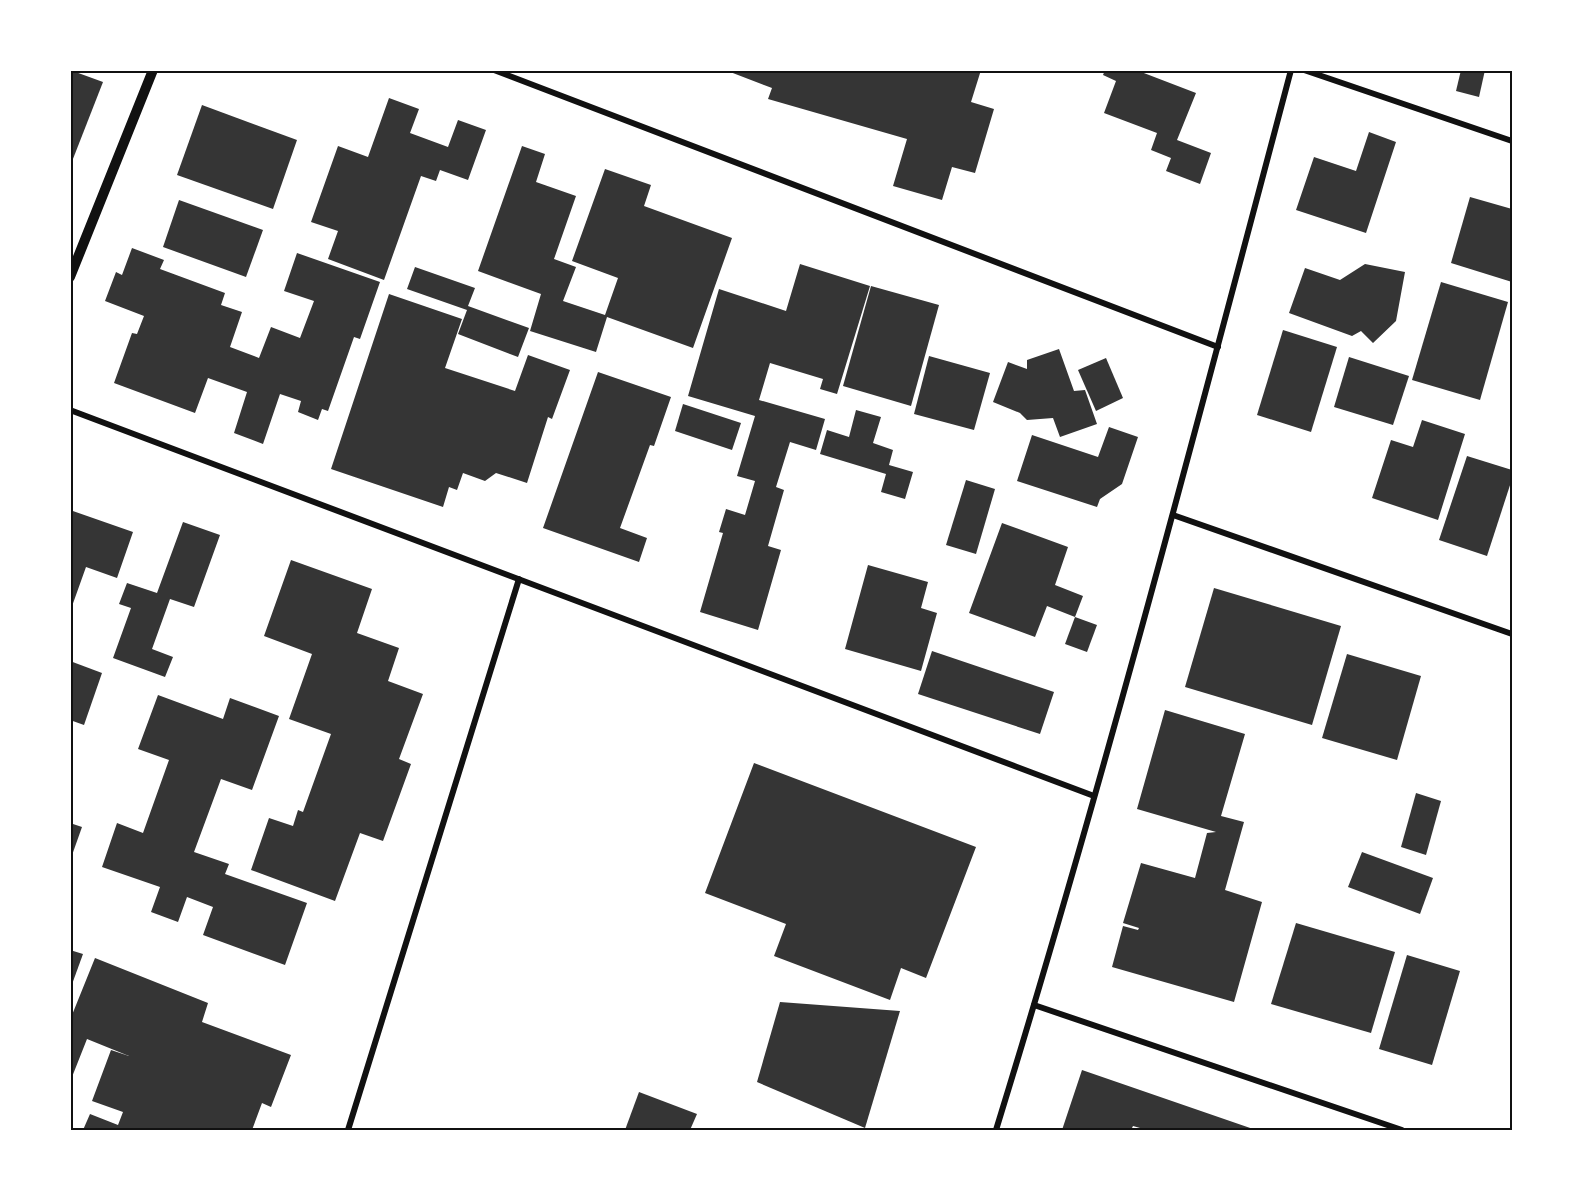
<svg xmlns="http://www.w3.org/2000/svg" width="1583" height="1201" font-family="Roboto,sans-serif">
<rect width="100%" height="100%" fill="#fff"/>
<g fill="#353535">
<path d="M 70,70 L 103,82 L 71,164 L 70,164 Z"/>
<path d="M 725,70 L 981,70 L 971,102 L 994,109 L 975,173 L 952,167 L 942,200 L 893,186 L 907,139 L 768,99 L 772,88 Z"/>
<path d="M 1105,70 L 1136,70 L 1196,93 L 1177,140 L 1211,153 L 1200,184 L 1166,171 L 1171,158 L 1151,150 L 1157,133 L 1104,113 L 1116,81 L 1103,75 Z"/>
<path d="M 1461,70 L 1485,70 L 1479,97 L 1456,91 Z"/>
<path d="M 389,98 L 419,109 L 410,133 L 448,147 L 458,120 L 486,130 L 468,180 L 440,170 L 436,181 L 421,176 L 384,280 L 328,259 L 338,231 L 311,222 L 338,146 L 368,157 Z"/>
<path d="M 202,105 L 297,140 L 273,209 L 177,175 Z"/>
<path d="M 1369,132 L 1396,142 L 1366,233 L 1296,210 L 1314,157 L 1356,171 Z"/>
<path d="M 522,146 L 545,154 L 536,182 L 576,196 L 554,259 L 576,267 L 563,301 L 605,315 L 618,278 L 572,261 L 605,169 L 651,185 L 644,206 L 732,238 L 693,348 L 607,317 L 596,352 L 530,331 L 541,294 L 478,271 Z"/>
<path d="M 1470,197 L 1512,209 L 1512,282 L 1451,263 Z"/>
<path d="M 179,200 L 263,230 L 246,277 L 163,247 Z"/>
<path d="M 132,248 L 164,260 L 160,269 L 225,293 L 221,305 L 242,312 L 230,347 L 259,358 L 271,327 L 300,338 L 314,301 L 284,291 L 297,253 L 380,282 L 360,339 L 354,337 L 328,411 L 322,409 L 318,420 L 298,412 L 301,401 L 280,394 L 263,444 L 234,433 L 247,392 L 208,378 L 195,413 L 114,383 L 132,333 L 137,334 L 144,316 L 105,301 L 116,272 L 122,275 Z"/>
<path d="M 800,264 L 870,286 L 837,394 L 820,389 L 823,379 L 770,363 L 759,400 L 825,419 L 816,450 L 790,442 L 776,487 L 784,490 L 768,546 L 781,550 L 758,630 L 700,612 L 723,533 L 719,532 L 726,509 L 745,515 L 755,481 L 737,476 L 755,416 L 688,396 L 719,289 L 786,311 Z"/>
<path d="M 1365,264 L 1405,272 L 1396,321 L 1373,343 L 1361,331 L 1352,336 L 1289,313 L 1305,268 L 1340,280 Z"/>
<path d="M 415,267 L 475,288 L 468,306 L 529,328 L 518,357 L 458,334 L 467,310 L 407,289 Z"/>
<path d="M 1441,282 L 1508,302 L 1480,400 L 1412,380 Z"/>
<path d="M 871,286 L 939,305 L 911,406 L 843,386 Z"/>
<path d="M 389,294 L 462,319 L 445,368 L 515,391 L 528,355 L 570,370 L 552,419 L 548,417 L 527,483 L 496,473 L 485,481 L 463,473 L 457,490 L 449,487 L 443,507 L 331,469 Z"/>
<path d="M 1283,330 L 1337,347 L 1311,432 L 1257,415 Z"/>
<path d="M 1059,349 L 1074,391 L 1085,390 L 1097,424 L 1060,437 L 1053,418 L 1027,420 L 1020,413 L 993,402 L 1008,362 L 1027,369 L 1027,360 Z"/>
<path d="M 929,356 L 990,373 L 974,430 L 914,414 Z"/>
<path d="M 1349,357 L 1409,376 L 1393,425 L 1334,407 Z"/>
<path d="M 1106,358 L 1123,398 L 1096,411 L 1078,370 Z"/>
<path d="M 598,372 L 671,397 L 654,446 L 650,445 L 620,528 L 647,538 L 639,562 L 543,528 Z"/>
<path d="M 683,404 L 741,423 L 732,450 L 675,431 Z"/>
<path d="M 856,410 L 881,417 L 873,443 L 893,450 L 889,465 L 913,472 L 905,499 L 881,492 L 886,474 L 820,454 L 827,430 L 849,437 Z"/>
<path d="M 1422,420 L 1465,434 L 1438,520 L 1372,498 L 1391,440 L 1413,447 Z"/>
<path d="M 1109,427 L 1138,437 L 1122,484 L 1100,499 L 1097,507 L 1017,481 L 1032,435 L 1098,457 Z"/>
<path d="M 1467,456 L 1512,470 L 1512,479 L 1487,556 L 1439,540 Z"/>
<path d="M 966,480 L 995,489 L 976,554 L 946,545 Z"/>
<path d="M 70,510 L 133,532 L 117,578 L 86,567 L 71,609 Z"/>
<path d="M 183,522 L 220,535 L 194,607 L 170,599 L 152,649 L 173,657 L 165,677 L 113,658 L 131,608 L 119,604 L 127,583 L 157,593 Z"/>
<path d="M 1002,523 L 1068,547 L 1055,585 L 1083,596 L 1075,617 L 1047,606 L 1035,637 L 969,613 Z"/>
<path d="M 291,560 L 372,589 L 357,633 L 399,648 L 388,681 L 423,694 L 399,759 L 411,764 L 383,841 L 360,833 L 335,901 L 251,870 L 269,818 L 293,826 L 298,810 L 303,812 L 331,734 L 289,719 L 312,654 L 264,636 Z"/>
<path d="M 868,565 L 928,582 L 921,608 L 937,613 L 921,671 L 845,649 Z"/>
<path d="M 1214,588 L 1341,626 L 1312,725 L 1185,687 Z"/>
<path d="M 1075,617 L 1097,625 L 1087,652 L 1065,644 Z"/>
<path d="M 932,651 L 1054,692 L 1040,734 L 918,694 Z"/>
<path d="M 1347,654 L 1421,676 L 1397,760 L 1322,738 Z"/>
<path d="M 70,661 L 102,673 L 84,725 L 70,720 Z"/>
<path d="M 158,695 L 223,719 L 230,698 L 279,716 L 252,790 L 221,779 L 194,852 L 229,864 L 225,874 L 307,903 L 285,965 L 203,935 L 213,907 L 187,897 L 178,922 L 151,912 L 160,887 L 102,867 L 117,823 L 143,833 L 169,760 L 138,749 Z"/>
<path d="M 1165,710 L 1245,734 L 1221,816 L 1244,822 L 1225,890 L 1262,902 L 1234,1002 L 1112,967 L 1123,926 L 1138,930 L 1139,928 L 1123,923 L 1141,863 L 1195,878 L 1207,833 L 1216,832 L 1137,809 Z"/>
<path d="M 754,763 L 976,847 L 926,978 L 901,968 L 890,1000 L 774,956 L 786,924 L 705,893 Z"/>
<path d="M 1416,793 L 1441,801 L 1426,855 L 1401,847 Z"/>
<path d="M 70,823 L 82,827 L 71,858 L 70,858 Z"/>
<path d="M 1362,852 L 1433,878 L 1420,914 L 1348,887 Z"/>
<path d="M 1296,923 L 1395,952 L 1371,1033 L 1271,1004 Z"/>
<path d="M 70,950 L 83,954 L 71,987 L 70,987 Z"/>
<path d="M 1407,955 L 1460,971 L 1432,1065 L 1379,1049 Z"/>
<path d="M 95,958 L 208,1003 L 202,1022 L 291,1055 L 271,1107 L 262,1103 L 252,1130 L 83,1130 L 90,1114 L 118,1125 L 123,1112 L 92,1101 L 111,1050 L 129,1056 L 87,1039 L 70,1082 L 70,1020 Z"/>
<path d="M 780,1002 L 900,1011 L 865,1128 L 757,1082 Z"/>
<path d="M 1082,1070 L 1256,1130 L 1147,1130 L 1133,1126 L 1131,1130 L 1062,1130 Z"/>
<path d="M 639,1092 L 697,1114 L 690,1130 L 625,1130 Z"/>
</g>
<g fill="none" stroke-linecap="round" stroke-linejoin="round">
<g stroke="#111" stroke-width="6">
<path d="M 494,70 L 1218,347"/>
<path d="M 1304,70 L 1512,141"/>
<path d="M 70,410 L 1094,796"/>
<path d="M 1173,515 L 1512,634"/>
<path d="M 1034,1005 L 1402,1130"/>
<path d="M 348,1130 L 519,579"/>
<path d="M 996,1130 C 1104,780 1197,425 1291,70"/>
</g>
<path stroke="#111" stroke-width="10" d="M 70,277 L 153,70"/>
</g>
<rect width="1583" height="1201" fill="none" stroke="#ffffff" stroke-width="144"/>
<rect x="72" y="72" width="1439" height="1057" fill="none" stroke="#111" stroke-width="2"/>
</svg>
